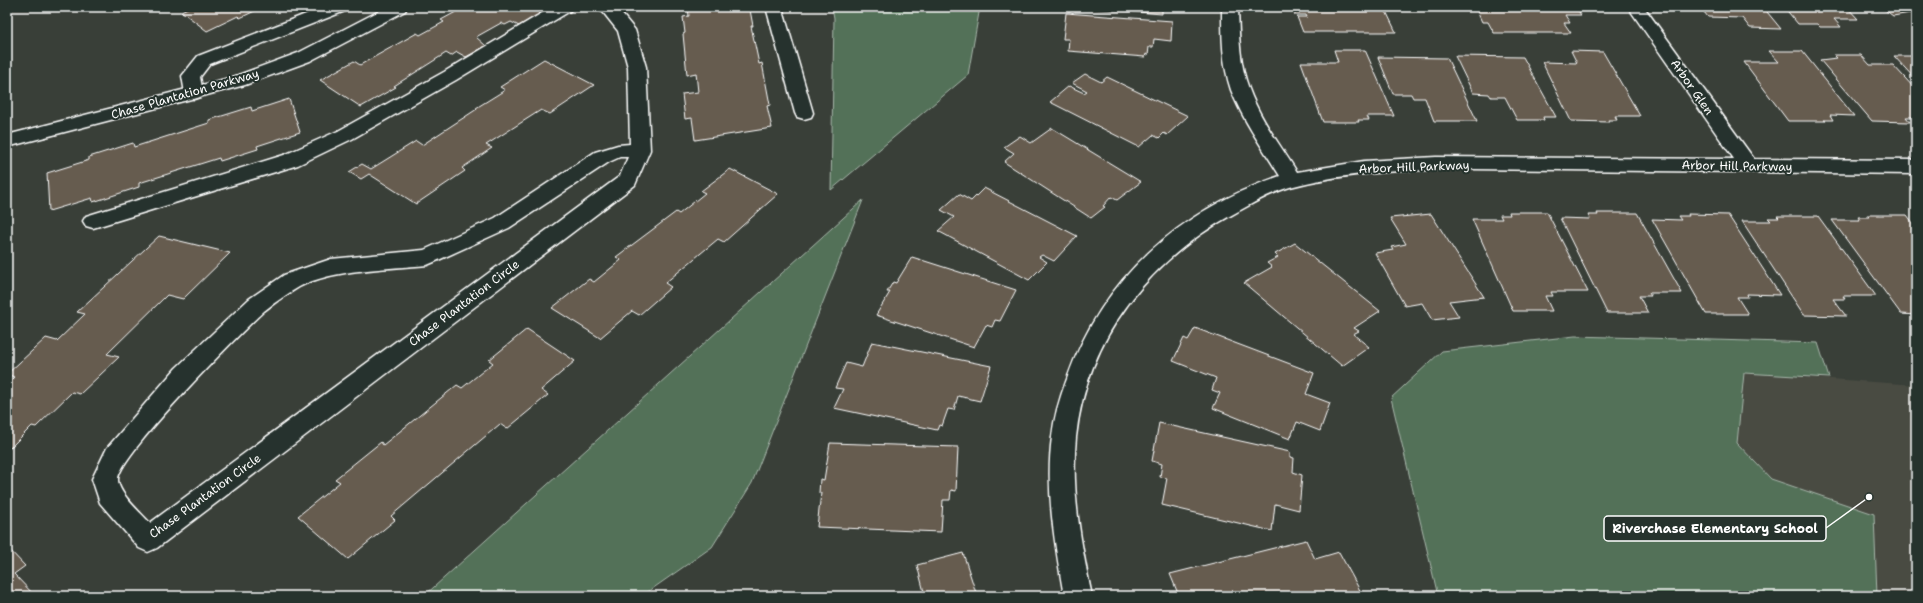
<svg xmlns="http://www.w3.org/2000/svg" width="1923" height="603" font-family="'Shantell Sans',sans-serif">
<rect width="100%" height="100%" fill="#393f38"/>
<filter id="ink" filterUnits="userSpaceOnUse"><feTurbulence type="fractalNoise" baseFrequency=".025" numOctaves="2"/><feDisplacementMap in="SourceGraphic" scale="8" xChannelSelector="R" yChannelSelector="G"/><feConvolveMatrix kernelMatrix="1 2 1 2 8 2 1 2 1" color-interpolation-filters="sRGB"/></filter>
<g filter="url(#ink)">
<path fill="#4a4c43" d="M 1744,373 L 1916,385 L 1916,596 L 1877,596 L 1874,514 L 1771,479 L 1737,443 Z"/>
<g fill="#537159" stroke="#a9b8ac">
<path d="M 832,7 L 980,7 L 968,75 L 831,190 L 834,18 Z"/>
<path d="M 863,200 L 752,483 L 712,547 L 642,596 L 424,596 Z"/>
<path d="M 1575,336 L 1818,343 L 1829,378 L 1744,373 L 1737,443 L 1771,479 L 1874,514 L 1877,596 L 1438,596 L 1391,398 L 1442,351 Z"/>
</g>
<g fill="#665c50" stroke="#fff">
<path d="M 190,7 L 263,7 L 240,18 L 238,16 L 207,31 L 181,11 Z"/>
<path d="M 465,7 L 531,7 L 541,13 L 519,26 L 511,22 L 505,25 L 501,23 L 476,37 L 486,46 L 466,57 L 457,52 L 451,56 L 446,53 L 394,86 L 396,87 L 361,107 L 320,80 L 354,61 L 360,65 L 417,33 L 420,35 L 444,22 L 441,20 Z"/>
<path d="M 688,7 L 755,7 L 755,9 L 750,10 L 753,26 L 751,26 L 759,64 L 762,63 L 770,105 L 767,106 L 772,128 L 695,140 L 692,118 L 685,119 L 682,94 L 698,92 L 696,73 L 687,75 L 683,34 L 685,33 L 683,17 L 689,16 Z"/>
<path d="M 1077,7 L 1162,7 L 1162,14 Z"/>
<path d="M 1292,7 L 1384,7 L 1396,32 L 1303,32 L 1297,17 L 1307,17 L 1306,15 L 1295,15 Z"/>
<path d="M 1475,7 L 1576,7 L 1581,15 L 1565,15 L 1570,23 L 1564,23 L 1571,33 L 1494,33 L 1488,22 L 1482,22 Z"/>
<path d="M 1700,7 L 1763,7 L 1781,29 L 1750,28 L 1742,18 L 1708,17 Z"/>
<path d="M 1784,7 L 1847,7 L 1858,19 L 1834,19 L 1841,27 L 1820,27 L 1817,24 L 1798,24 Z"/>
<path d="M 1881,7 L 1916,7 L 1916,12 L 1893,16 Z"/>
<path d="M 1066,13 L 1172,21 L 1171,41 L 1154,39 L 1153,47 L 1149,47 L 1148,55 L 1146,54 L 1145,57 L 1068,51 L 1069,39 L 1063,39 Z"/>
<path d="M 1334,50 L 1365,50 L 1394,116 L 1367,116 L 1369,120 L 1358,120 L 1359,122 L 1323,122 L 1301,62 L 1338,62 Z"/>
<path d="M 1571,51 L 1603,52 L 1640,116 L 1615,116 L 1617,120 L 1608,120 L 1609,122 L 1571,121 L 1542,62 L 1577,63 Z"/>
<path d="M 1769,51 L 1802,51 L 1854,116 L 1830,115 L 1833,120 L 1824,120 L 1826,121 L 1788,121 L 1744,62 L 1779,62 Z"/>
<path d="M 1834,55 L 1861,55 L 1870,65 L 1893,65 L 1916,90 L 1916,113 L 1914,113 L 1916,117 L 1906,117 L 1910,122 L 1872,121 L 1820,60 L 1837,58 Z"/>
<path d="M 1455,56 L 1523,57 L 1556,117 L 1543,117 L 1544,120 L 1517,120 L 1505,97 L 1491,97 L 1489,94 L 1473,93 Z"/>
<path d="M 1894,56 L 1916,56 L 1916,80 Z"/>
<path d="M 1378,57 L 1447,58 L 1477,121 L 1434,121 L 1425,98 L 1413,98 L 1411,94 L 1393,94 Z"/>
<path d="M 544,59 L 594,85 L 550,114 L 541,110 L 486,145 L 492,148 L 462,168 L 465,171 L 416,204 L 369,174 L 361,179 L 349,172 L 362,164 L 371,169 L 416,141 L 422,145 L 477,109 L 476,108 L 505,90 L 500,87 Z"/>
<path d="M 1085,74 L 1101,82 L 1107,77 L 1188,116 L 1167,135 L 1164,133 L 1159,138 L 1153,135 L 1139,147 L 1050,102 L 1069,86 L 1084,93 L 1087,91 L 1072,83 Z"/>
<path d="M 289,99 L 300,132 L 257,146 L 258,149 L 220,161 L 219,158 L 139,183 L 139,187 L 93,202 L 92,198 L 49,211 L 47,173 L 89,160 L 89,157 L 133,143 L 134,147 L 209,123 L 209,120 L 251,107 L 252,111 Z"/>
<path d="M 1052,128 L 1141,182 L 1117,200 L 1111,197 L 1103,206 L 1105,207 L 1091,218 L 1004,162 L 1014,153 L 1004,147 L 1020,136 L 1031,143 Z"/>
<path d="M 730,169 L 778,194 L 724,242 L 718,239 L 665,283 L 671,287 L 639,315 L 632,311 L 600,338 L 552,308 L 589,279 L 594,282 L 621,260 L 616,257 L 676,212 L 679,214 L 705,193 L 701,191 Z"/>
<path d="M 984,188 L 1077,236 L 1054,261 L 1042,255 L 1039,257 L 1047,262 L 1029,280 L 938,231 L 954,217 L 941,210 L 959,194 L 971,201 Z"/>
<path d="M 1509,212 L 1547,212 L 1588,292 L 1551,292 L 1553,296 L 1545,296 L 1552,311 L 1513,311 L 1472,219 L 1502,219 L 1500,215 L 1510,215 Z"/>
<path d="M 1597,213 L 1637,213 L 1682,293 L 1649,293 L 1651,296 L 1639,296 L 1648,313 L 1607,313 L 1560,218 L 1590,219 L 1588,215 L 1598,215 Z"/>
<path d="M 1431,214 L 1484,297 L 1449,301 L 1459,317 L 1432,320 L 1422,303 L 1405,306 L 1375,253 L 1393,250 L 1391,247 L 1406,244 L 1390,218 Z"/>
<path d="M 1688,214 L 1728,215 L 1780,295 L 1747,294 L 1748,297 L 1737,297 L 1748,314 L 1706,314 L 1652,219 L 1681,220 L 1678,216 L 1689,216 Z"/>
<path d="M 1867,215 L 1907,215 L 1916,227 L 1916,315 L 1901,314 L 1832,220 L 1860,220 L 1858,217 L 1869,217 Z"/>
<path d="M 1777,216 L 1818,216 L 1876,296 L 1843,296 L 1845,299 L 1833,299 L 1846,316 L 1804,315 L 1742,221 L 1771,221 L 1768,218 L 1779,218 Z"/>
<path d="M 159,236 L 230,253 L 183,299 L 167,295 L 107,354 L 119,357 L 80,394 L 72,392 L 36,427 L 32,426 L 7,451 L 7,384 L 14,377 L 7,374 L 46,338 L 57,341 L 85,314 L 77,312 Z"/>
<path d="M 1295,243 L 1380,311 L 1354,328 L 1359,331 L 1353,334 L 1369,347 L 1342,366 L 1244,283 L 1272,267 L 1267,263 L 1278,257 L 1275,254 Z"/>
<path d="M 912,257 L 1016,290 L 1000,321 L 995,320 L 992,327 L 986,325 L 974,347 L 876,315 L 890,292 L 887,292 L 893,282 L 896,283 Z"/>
<path d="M 1195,328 L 1314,373 L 1306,394 L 1330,403 L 1320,431 L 1297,422 L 1290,439 L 1213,408 L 1220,393 L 1212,390 L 1216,378 L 1173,361 L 1184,338 L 1188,340 Z"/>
<path d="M 527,329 L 575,361 L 541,390 L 548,395 L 507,429 L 500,424 L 391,516 L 395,520 L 348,559 L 298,516 L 340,482 L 335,479 L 381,442 L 383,445 L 457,385 L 462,388 L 493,363 L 489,360 Z"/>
<path d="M 872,342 L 991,366 L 980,401 L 958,396 L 954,410 L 948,409 L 942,426 L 939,425 L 937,430 L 834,408 L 843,389 L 835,388 L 846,363 L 862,367 Z"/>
<path d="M 1159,423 L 1290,452 L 1290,457 L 1294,458 L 1293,472 L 1302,475 L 1299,510 L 1275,504 L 1272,531 L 1162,505 L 1167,478 L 1160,477 L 1162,464 L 1152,461 Z"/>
<path d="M 830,443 L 958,447 L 956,491 L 951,490 L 950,500 L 943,500 L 941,532 L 817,527 L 821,493 L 819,493 L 820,479 L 824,480 Z"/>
<path d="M 1306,540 L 1315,559 L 1339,552 L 1363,596 L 1179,596 L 1170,574 Z"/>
<path d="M 7,547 L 25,566 L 14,574 L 35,596 L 7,596 Z"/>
<path d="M 963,553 L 977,596 L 910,596 L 924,592 L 917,565 Z"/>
</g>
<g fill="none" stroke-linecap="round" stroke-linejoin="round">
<defs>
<g id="lane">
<path d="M 324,7 L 347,7 L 345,11 L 210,64 L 200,77 L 203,93 L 200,97 L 194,99 L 188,97 L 185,93 L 182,76 L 198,56 Z"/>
<path d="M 552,7 L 572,7 L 570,11 L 456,80 L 352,139 L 298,165 L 93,228 L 86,226 L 83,221 L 86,216 L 284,155 L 338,131 L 444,72 Z"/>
<path d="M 766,7 L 782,7 L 813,113 L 811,117 L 804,119 L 797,117 L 795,113 Z"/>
</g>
<g id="street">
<path d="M 387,7 L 407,7 L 405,11 L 310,61 L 245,85 L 7,147 L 7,135 L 233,77 L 298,53 Z"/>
<path d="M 599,7 L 616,7 L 635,30 L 646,67 L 650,150 L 635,185 L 157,548 L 148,552 L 139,548 L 100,503 L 92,479 L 107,448 L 176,368 L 249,299 L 284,275 L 331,259 L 424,250 L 495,218 L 595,152 L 618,145 L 630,144 L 628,67 L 618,31 ZM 620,157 L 628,157 L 620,176 L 150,523 C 141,513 118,493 118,480 C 117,457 241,332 264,311 C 274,303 287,294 299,287 C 332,269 389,269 427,265 L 434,262 L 509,228 L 609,162 Z"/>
<path d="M 1222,7 L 1238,7 C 1239,34 1239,63 1249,89 C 1260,119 1280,145 1297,172 L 1364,161 L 1436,157 L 1734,159 L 1628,7 L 1644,7 L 1754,159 L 1916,160 L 1916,174 L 1473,169 C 1412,170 1349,171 1290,187 C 1272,192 1253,203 1237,212 C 1150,259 1087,336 1076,437 C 1071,490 1081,545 1092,596 L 1064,596 C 1055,545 1045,489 1052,437 C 1054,417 1060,397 1067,379 C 1102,278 1180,210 1280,176 C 1263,148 1243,121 1231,90 C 1222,64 1222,35 1222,7 Z"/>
</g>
</defs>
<use href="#lane" stroke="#fff" stroke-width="3"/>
<use href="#street" stroke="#fff" stroke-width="3"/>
<use href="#lane" fill="#26332d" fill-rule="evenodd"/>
<use href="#street" fill="#26332d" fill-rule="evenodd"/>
</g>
</g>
<g text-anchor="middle" stroke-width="4" stroke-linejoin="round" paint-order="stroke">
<g font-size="12" fill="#fff" stroke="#26332d">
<text transform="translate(1692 87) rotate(55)" y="4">Arbor Glen</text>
<text transform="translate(185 94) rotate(-16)" y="4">Chase Plantation Parkway</text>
<text transform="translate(1737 166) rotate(1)" y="4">Arbor Hill Parkway</text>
<text transform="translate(1414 167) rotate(-2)" y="4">Arbor Hill Parkway</text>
<text transform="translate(464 303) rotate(-37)" y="4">Chase Plantation Circle</text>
<text transform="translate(205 496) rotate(-36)" y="4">Chase Plantation Circle</text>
</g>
</g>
<path fill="none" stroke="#fff" stroke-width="1.5" d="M1869 497L1826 528"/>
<circle fill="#fff" stroke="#26332d" stroke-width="1.5" cx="1869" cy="497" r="4"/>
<rect fill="#26332d" stroke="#fff" stroke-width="1.5" x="1604" y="516" width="222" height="25" rx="4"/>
<g font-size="13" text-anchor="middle" font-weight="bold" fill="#fff">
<text x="1715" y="533">Riverchase Elementary School</text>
</g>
<rect width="1923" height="603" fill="none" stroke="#26332d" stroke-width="24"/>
<rect x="12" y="12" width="1899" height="579" fill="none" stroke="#fff" stroke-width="1.5" filter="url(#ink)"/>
</svg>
